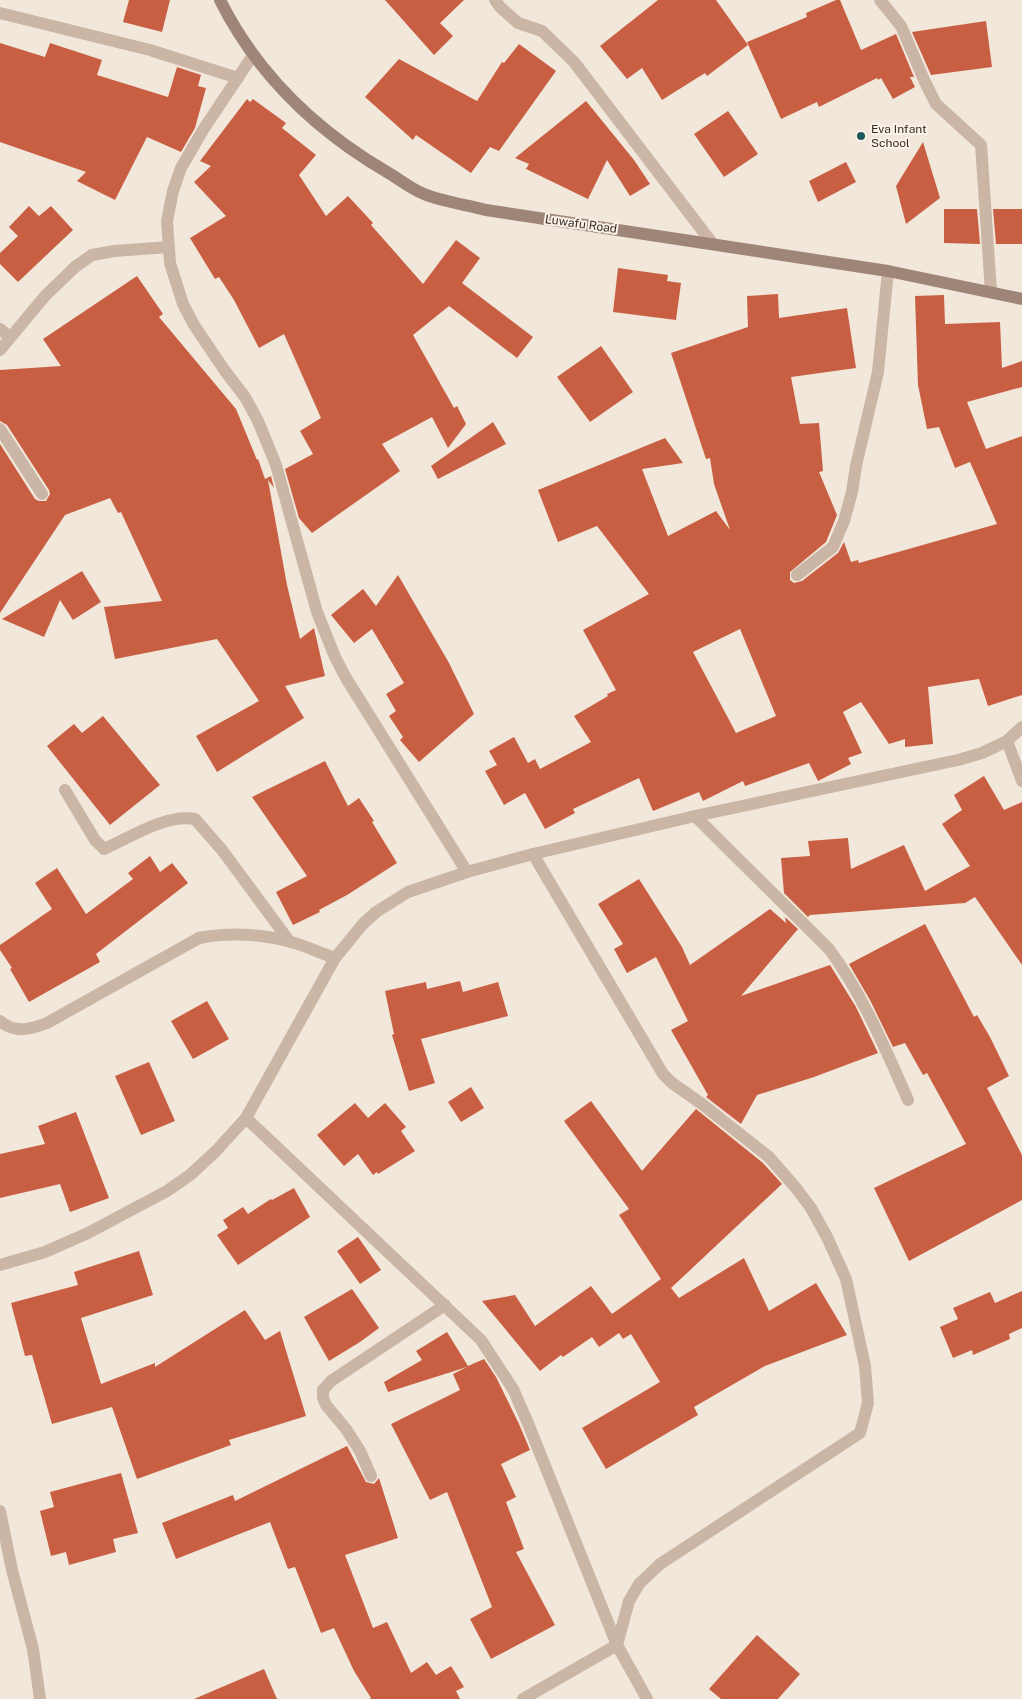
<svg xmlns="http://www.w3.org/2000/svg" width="1022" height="1699" font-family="'Public Sans',sans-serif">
<rect width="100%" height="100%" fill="#f2e7db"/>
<g fill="#c95f42" fill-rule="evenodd">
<path d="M 129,0 L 170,0 L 162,32 L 123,22 Z"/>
<path d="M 385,0 L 464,0 L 440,23 L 453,36 L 434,55 Z"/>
<path d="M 658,0 L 716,0 L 748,45 L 707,76 L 705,73 L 662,100 L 642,68 L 627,79 L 600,46 Z"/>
<path d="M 836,0 L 840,0 L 861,50 L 896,34 L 914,77 L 910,77 L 915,87 L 893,99 L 881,78 L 878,80 L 877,78 L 819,107 L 817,102 L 781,119 L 747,42 L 807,17 L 806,13 Z"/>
<path d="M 986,21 L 992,67 L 931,75 L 912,32 Z"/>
<path d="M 0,43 L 45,57 L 50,43 L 102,60 L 97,75 L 168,97 L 177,67 L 201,75 L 198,86 L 206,88 L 195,128 L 181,152 L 147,137 L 115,200 L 77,181 L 86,172 L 0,142 Z"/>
<path d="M 519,44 L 556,71 L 499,151 L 490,147 L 471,173 L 416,135 L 413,140 L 365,97 L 399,59 L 477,101 L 502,62 L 504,63 Z"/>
<path d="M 247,99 L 250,102 L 253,99 L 286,123 L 282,128 L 316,155 L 299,175 L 326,216 L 348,196 L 373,223 L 371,225 L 423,284 L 456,240 L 480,258 L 462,283 L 533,337 L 517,358 L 449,306 L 413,335 L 454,408 L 457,406 L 466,424 L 448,448 L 432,417 L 382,444 L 400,471 L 312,533 L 299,518 L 285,469 L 313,454 L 300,431 L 321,418 L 284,334 L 259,348 L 234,300 L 219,277 L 215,279 L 190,238 L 226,216 L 194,182 L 211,166 L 200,161 Z"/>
<path d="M 586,101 L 634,160 L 650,184 L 630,196 L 607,160 L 588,199 L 526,169 L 529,164 L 515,158 Z"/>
<path d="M 728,111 L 758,154 L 724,177 L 694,134 Z"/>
<path d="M 923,142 L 940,198 L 906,224 L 896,186 Z"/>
<path d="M 846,162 L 856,182 L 818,202 L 809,181 Z"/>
<path d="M 29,206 L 39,216 L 51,206 L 73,230 L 18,282 L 0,264 L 0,253 L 18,236 L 9,227 Z"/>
<path d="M 944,209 L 977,209 L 980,244 L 944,243 Z"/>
<path d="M 993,209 L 1022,209 L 1022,244 L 996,244 Z"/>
<path d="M 618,268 L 668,275 L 667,281 L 681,283 L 676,320 L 613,312 Z"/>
<path d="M 137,276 L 163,314 L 159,317 L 236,409 L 257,460 L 258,459 L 265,479 L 271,476 L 274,488 L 268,480 L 287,585 L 300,639 L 314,628 L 325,676 L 285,686 L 304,718 L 217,772 L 196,736 L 259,701 L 217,639 L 115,659 L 104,607 L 162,601 L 121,512 L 118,513 L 110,498 L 65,515 L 0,613 L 0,444 L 35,499 L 39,501 L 46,501 L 50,494 L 49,490 L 7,425 L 0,421 L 0,370 L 61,366 L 43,339 Z"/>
<path d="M 778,294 L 779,318 L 847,308 L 856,368 L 791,377 L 800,424 L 819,423 L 823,471 L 819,472 L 837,515 L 826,542 L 790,572 L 790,580 L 794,583 L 802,581 L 838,553 L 844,542 L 851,562 L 858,560 L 859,563 L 997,524 L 970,462 L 955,468 L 939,427 L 927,429 L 918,385 L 915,296 L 944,295 L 945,324 L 1000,322 L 1002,368 L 1022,361 L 1022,387 L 967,402 L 986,449 L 1022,436 L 1022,695 L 988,706 L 979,679 L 928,687 L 933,744 L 905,747 L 905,739 L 889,744 L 861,702 L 843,712 L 862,753 L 848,758 L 851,764 L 818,781 L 809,763 L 745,786 L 743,781 L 703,801 L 699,792 L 653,811 L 639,778 L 573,809 L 575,813 L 545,829 L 525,793 L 504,805 L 485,771 L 497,765 L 489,751 L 514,737 L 528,763 L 535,759 L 540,769 L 591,742 L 574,716 L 608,696 L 607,694 L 616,690 L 583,630 L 649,594 L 597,526 L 558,542 L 538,490 L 665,438 L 683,463 L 642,469 L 668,536 L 716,511 L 730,530 L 714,484 L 710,458 L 706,459 L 671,353 L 748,327 L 747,296 ZM 740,629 L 776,716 L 736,733 L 693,652 Z"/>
<path d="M 601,346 L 633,392 L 590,422 L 557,377 Z"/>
<path d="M 493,422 L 506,444 L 438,479 L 431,466 Z"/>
<path d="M 82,571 L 101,602 L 73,620 L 60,600 L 44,637 L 2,619 Z"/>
<path d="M 398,575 L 449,663 L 474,714 L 419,762 L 400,740 L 403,737 L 389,716 L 396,711 L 386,694 L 404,683 L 372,629 L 354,643 L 331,615 L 363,589 L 376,606 Z"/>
<path d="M 103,716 L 160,785 L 110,825 L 47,746 L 74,724 L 82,733 Z"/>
<path d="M 325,761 L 348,806 L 359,798 L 374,821 L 372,822 L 397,863 L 347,895 L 319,910 L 320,912 L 293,925 L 276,892 L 307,876 L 252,797 Z"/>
<path d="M 984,776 L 1004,810 L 1022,802 L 1022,965 L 975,897 L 965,903 L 810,915 L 808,917 L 784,893 L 781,858 L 810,856 L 808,841 L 848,838 L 851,869 L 904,845 L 925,891 L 970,866 L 942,824 L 962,810 L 954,795 Z"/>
<path d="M 150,856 L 160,872 L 172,863 L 188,883 L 96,954 L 100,962 L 29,1002 L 10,969 L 12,968 L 0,950 L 0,945 L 52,909 L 35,883 L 57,868 L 86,914 L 133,879 L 128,873 Z"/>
<path d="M 639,879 L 682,947 L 690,965 L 770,909 L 786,923 L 785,917 L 798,929 L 741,996 L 830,965 L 856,1007 L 878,1053 L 814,1077 L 757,1095 L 741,1124 L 706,1097 L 708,1095 L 671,1030 L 688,1021 L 656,957 L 627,973 L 614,949 L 623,944 L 598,904 Z"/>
<path d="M 925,924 L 974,1017 L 977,1015 L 990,1037 L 1009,1076 L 987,1088 L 1022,1155 L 1022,1200 L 909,1261 L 874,1188 L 966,1144 L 927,1073 L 923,1075 L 905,1043 L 893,1047 L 870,1000 L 849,964 Z"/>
<path d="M 460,981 L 463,992 L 498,982 L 508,1016 L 421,1039 L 435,1083 L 409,1091 L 392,1035 L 394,1034 L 385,991 L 426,982 L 427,989 Z"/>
<path d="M 207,1001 L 229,1039 L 193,1059 L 171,1021 Z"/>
<path d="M 149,1062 L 175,1121 L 141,1135 L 115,1076 Z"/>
<path d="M 471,1087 L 484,1108 L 461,1122 L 448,1102 Z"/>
<path d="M 591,1101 L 642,1171 L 696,1109 L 763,1163 L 782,1184 L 671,1288 L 679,1298 L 744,1258 L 769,1311 L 816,1283 L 847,1335 L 765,1366 L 694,1407 L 698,1415 L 606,1469 L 582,1428 L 660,1382 L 631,1334 L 623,1339 L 619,1333 L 599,1347 L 592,1337 L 563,1357 L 561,1355 L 540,1371 L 482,1301 L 515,1295 L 535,1326 L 591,1286 L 612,1314 L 661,1279 L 619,1215 L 629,1209 L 564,1121 Z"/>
<path d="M 355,1103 L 368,1118 L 385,1103 L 406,1127 L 401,1131 L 415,1151 L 378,1174 L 377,1172 L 373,1175 L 358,1154 L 344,1166 L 317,1135 Z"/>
<path d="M 76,1112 L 109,1198 L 70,1212 L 60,1184 L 0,1198 L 0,1154 L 45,1144 L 38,1126 Z"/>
<path d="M 294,1188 L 310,1217 L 238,1265 L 217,1235 L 228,1228 L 223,1220 L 243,1207 L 248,1214 L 271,1199 L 272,1200 Z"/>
<path d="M 358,1237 L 381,1270 L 360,1284 L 337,1251 Z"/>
<path d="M 139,1251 L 153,1295 L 81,1318 L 101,1384 L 155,1363 L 155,1367 L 245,1310 L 265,1340 L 280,1331 L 306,1416 L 229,1440 L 231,1445 L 137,1479 L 112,1407 L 52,1424 L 32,1355 L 25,1356 L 11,1303 L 78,1285 L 74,1272 Z"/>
<path d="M 352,1289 L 379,1328 L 360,1342 L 329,1361 L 304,1317 Z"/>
<path d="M 1022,1291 L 1022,1328 L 1009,1334 L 1010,1339 L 973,1355 L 972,1350 L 953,1358 L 940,1327 L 958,1319 L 953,1308 L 990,1292 L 995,1303 Z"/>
<path d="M 447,1332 L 468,1366 L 484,1359 L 496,1377 L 519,1424 L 530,1450 L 501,1464 L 516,1497 L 506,1502 L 524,1549 L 516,1552 L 555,1625 L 491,1659 L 470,1619 L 492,1607 L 447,1492 L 430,1500 L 391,1424 L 460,1390 L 453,1374 L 467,1367 L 388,1392 L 384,1382 L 422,1360 L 416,1351 Z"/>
<path d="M 347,1446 L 366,1482 L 374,1484 L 379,1478 L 398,1538 L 345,1555 L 373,1628 L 387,1622 L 411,1673 L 427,1662 L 436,1675 L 451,1666 L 464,1687 L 456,1691 L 460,1699 L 370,1699 L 371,1698 L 354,1671 L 334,1628 L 321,1633 L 295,1567 L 288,1569 L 270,1522 L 176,1559 L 162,1523 L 233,1495 L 235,1501 Z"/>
<path d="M 121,1473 L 138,1533 L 113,1539 L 116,1552 L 69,1565 L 66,1552 L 51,1556 L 40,1511 L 54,1507 L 50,1492 Z"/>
<path d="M 757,1635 L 800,1674 L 778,1699 L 721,1699 L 709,1689 Z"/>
<path d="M 264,1669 L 277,1699 L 194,1699 Z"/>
</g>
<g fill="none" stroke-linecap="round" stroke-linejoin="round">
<g stroke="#cbb6a6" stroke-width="12">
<path d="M 495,0 L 500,7 L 518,23 L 542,31 L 574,62 L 712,243"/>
<path d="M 880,0 L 901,26 L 925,82 L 936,104 L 981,145 L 991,292"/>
<path d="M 0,13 L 150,50 L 238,78"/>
<path d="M 253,55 L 203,130 L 181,168 L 173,191 L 167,221 L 170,263 L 183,304 L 194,325 L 225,371 L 245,397 L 258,421 L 276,465 L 317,612 L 335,657 L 346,678 L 467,872"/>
<path d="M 0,329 L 10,337"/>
<path d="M 0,350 L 45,296 L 75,267 L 92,255 L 114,251 L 169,247"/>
<path d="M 0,429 L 42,494"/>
<path d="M 797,575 L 833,547 L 844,521 L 852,492 L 856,466 L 878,372 L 888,271"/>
<path d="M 1007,741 L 1022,781"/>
<path d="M 65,790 L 95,840 L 104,849 C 131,837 165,814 195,819 L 222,850 L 290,942"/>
<path d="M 695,816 L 829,949 C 863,995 885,1048 908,1100"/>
<path d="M 0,1021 C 15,1034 31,1029 47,1023 L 199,938 C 229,932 261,934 291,942 C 306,946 320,953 335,958"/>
<path d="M 246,1118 L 481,1340 L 513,1389 L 527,1421 L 617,1645 L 647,1699"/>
<path d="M 0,1265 L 45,1252 L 88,1233 L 167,1191 L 190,1175 L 216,1151 L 246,1118 L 335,958 L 363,924 L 376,912 L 408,892 L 467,872 L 533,854 L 695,816 L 958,760 L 982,753 L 1007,741 L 1022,727"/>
<path d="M 371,1476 L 360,1451 L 346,1429 L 326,1405 L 323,1398 L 323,1390 L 331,1381 L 445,1305"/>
<path d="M 0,1511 L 12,1570 L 33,1649 L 40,1699"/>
<path d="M 523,1699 L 617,1645 L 629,1601 L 639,1584 L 660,1564 L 860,1433 L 868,1403 L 865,1366 L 846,1279 L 827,1237 L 811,1208 L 796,1188 L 769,1157 L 702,1104 L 672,1083 L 663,1074 L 533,854"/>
</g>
<path stroke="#9f8578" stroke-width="12" d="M 220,0 C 257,74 317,131 387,172 C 399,179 411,189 424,194 C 440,201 468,205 486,210 L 888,271 L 1022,299"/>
</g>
<circle fill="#1c5759" stroke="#faf1e7" stroke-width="2" cx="861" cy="136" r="5"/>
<g text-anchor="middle" stroke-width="4" stroke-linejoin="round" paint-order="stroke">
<g font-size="12" fill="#372c27" stroke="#faf1e7" text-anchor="start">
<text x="871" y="133">Eva Infant<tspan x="871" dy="14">School</tspan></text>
</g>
<g font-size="12" fill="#372c27" stroke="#faf1e7">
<text transform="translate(581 224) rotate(8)" y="4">Luwafu Road</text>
</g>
</g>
</svg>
